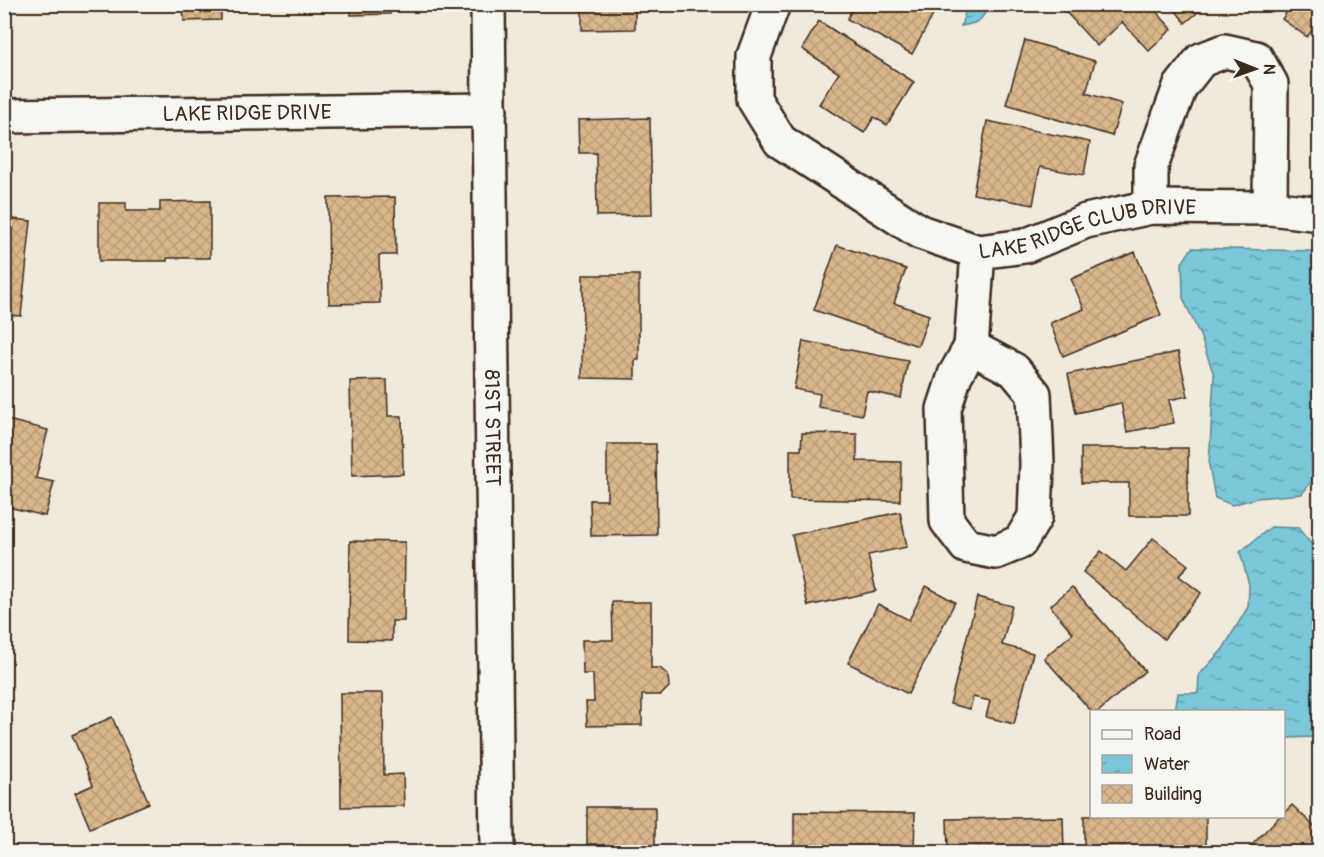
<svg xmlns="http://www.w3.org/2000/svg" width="1324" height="857" font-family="Pangolin,sans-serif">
<defs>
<pattern id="water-ripples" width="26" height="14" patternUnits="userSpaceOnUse" patternTransform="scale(1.5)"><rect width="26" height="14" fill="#79c7d7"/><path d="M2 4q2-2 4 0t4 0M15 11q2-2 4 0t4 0" fill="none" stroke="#64a2ae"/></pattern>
<pattern id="building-cross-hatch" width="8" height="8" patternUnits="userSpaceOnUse" patternTransform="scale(1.5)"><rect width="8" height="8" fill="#d8b88b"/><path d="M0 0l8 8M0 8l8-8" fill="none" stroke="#ba9e78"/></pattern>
</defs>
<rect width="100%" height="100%" fill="#f0eadd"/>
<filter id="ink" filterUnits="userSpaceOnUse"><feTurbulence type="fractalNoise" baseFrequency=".0167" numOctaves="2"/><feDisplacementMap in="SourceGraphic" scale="12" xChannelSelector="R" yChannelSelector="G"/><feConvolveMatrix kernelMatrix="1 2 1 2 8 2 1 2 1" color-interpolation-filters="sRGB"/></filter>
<g filter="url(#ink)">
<g fill="url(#water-ripples)" stroke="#60888d" stroke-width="1.5">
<path d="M 967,5 L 989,5 C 982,21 979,23 961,26 Z"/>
<path d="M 1192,248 L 1310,251 L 1319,254 L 1318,473 L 1302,494 L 1257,498 L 1232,505 L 1215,498 L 1209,465 L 1214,375 L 1201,338 L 1183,298 L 1182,263 Z"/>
<path d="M 1271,527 L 1298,528 L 1317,551 L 1312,563 L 1320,594 L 1319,737 L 1284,738 L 1284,712 L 1175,711 L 1178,693 L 1198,693 L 1199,675 L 1223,649 L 1248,607 L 1249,585 L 1240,552 Z"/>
</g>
<g fill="url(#building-cross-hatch)" stroke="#3b2a1e" stroke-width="1.5">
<path d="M 183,4 L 221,4 L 221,20 L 184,21 Z"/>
<path d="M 351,4 L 390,4 L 390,14 L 351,15 Z"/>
<path d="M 582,4 L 635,4 L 635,29 L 582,30 Z"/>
<path d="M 855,4 L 939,4 L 912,54 L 847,19 Z"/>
<path d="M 1069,4 L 1149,4 L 1172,29 L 1149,51 L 1122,22 L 1097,46 L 1064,10 Z"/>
<path d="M 1171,4 L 1208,4 L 1185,23 Z"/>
<path d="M 1292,4 L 1320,4 L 1320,20 L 1307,37 L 1282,19 Z"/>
<path d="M 819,21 L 914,82 L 887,125 L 874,117 L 864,133 L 819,104 L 839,73 L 802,49 Z"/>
<path d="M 1025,40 L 1095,61 L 1086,93 L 1122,104 L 1112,136 L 1006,104 Z"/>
<path d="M 650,118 L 652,215 L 597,216 L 596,153 L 579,153 L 578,120 Z"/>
<path d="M 987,121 L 1090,142 L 1084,175 L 1040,167 L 1033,205 L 973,194 Z"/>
<path d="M 395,197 L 396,255 L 379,255 L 380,303 L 329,304 L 328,198 Z"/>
<path d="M 210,201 L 210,258 L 167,258 L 167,261 L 99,261 L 99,203 L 126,203 L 126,211 L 160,211 L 160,202 Z"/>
<path d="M 4,218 L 31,221 L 21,316 L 4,315 Z"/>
<path d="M 837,245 L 906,269 L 894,303 L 929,315 L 918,346 L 814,310 Z"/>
<path d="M 1135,252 L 1161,315 L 1063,356 L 1050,323 L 1084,309 L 1071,279 Z"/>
<path d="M 583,275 L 639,275 L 639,360 L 635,360 L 635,379 L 582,378 Z"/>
<path d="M 803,341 L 908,361 L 901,398 L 867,391 L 862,415 L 818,407 L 820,394 L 794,389 Z"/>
<path d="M 1178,352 L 1188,396 L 1169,400 L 1174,423 L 1127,432 L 1121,403 L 1076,413 L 1068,374 Z"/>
<path d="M 387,380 L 388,416 L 402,416 L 403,474 L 352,476 L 350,381 Z"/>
<path d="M 4,419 L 48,430 L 36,478 L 54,482 L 45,516 L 4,506 Z"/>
<path d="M 802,433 L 857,434 L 857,461 L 901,462 L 900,501 L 790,499 L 790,450 L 801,450 Z"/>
<path d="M 607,444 L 656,444 L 657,535 L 591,536 L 590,500 L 607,500 Z"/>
<path d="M 1081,448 L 1188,448 L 1188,516 L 1129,516 L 1129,483 L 1081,483 Z"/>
<path d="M 900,512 L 907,547 L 868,555 L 876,591 L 808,606 L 792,535 Z"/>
<path d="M 1153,538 L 1188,565 L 1179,576 L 1201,593 L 1164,639 L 1083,572 L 1101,551 L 1126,571 Z"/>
<path d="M 350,541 L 405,542 L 404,621 L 392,621 L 392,641 L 349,640 Z"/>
<path d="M 926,586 L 955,602 L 908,694 L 848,663 L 878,604 L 909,620 Z"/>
<path d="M 1072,587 L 1145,671 L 1098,712 L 1092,712 L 1044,658 L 1073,633 L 1050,606 Z"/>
<path d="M 977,597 L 1012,606 L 1002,645 L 1033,653 L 1014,724 L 986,717 L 990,701 L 973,697 L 970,709 L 950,704 Z"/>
<path d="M 612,602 L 651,602 L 651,668 L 660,668 L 668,675 L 669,687 L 661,695 L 642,695 L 642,725 L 587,726 L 586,702 L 594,702 L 593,674 L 583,674 L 582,640 L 613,640 Z"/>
<path d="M 340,693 L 383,693 L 384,775 L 403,774 L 404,806 L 341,807 Z"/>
<path d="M 112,717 L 149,803 L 90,828 L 75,793 L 93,785 L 72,735 Z"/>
<path d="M 1292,805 L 1320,832 L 1320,852 L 1245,852 L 1280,816 L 1284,816 L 1284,813 Z"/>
<path d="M 587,807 L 655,807 L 655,852 L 597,852 L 597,844 L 587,844 Z"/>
<path d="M 794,812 L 915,813 L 914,852 L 794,852 Z"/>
<rect x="1084" y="816" width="122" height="36"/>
<path d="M 1063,817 L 1064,852 L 948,852 L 947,819 Z"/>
</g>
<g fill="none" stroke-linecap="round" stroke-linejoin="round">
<defs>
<g id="minor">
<path id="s1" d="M 488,4 L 497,852"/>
<path id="s2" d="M 773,4 L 754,56 L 754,99 L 780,141 L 920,232 L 978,252 L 1025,246 L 1086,221 L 1151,207 L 1270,208 L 1320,214"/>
<path id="s3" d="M 4,116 L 490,110"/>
<path d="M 1151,207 L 1151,166 L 1180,87 L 1201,60 L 1225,51 L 1256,58 L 1271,84 L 1270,208"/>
<path d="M 971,347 L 1014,370 L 1034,394 L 1037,463 L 1035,517 L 1020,542 L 996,552 L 966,546 L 947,521 L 944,409 L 955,375 Z"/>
<path d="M 971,347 L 978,252"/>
</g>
</defs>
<use href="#minor" stroke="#3b2a1e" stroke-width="38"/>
<use href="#minor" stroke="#f6f6f2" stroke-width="33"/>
</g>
</g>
<g text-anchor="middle" stroke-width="6" stroke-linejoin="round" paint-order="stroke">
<g font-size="21" fill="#3b2a1e" stroke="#f6f6f2">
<text dy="7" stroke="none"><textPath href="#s3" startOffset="243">LAKE RIDGE DRIVE</textPath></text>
<text dy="7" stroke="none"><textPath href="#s2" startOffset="489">LAKE RIDGE CLUB DRIVE</textPath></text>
<text dy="7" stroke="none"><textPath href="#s1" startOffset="424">81ST STREET</textPath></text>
</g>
</g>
<rect width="1324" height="857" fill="none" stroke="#f6f6f2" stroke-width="24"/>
<rect x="12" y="12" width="1300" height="833" fill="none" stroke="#3b2a1e" stroke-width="2" filter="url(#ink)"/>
<rect x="1090" y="710" width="195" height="108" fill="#f6f6f2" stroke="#aba49d" stroke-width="1.5"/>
<rect x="1102" y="730" width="30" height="9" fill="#f6f6f2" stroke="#aba49d" stroke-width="1.5"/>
<text x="1144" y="740" font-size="18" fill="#3b2a1e">Road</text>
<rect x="1102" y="755" width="30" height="18" fill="url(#water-ripples)" stroke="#aba49d" stroke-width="1.5"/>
<text x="1144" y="770" font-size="18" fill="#3b2a1e">Water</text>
<rect x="1102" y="785" width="30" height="18" fill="url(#building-cross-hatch)" stroke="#aba49d" stroke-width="1.5"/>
<text x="1144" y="800" font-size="18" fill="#3b2a1e">Building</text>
<g transform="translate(1255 69) rotate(91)" stroke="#f6f6f2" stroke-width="4.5" paint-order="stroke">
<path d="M0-4.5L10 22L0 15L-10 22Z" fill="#3b2a1e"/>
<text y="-9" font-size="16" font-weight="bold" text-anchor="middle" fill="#3b2a1e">N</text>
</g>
</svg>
